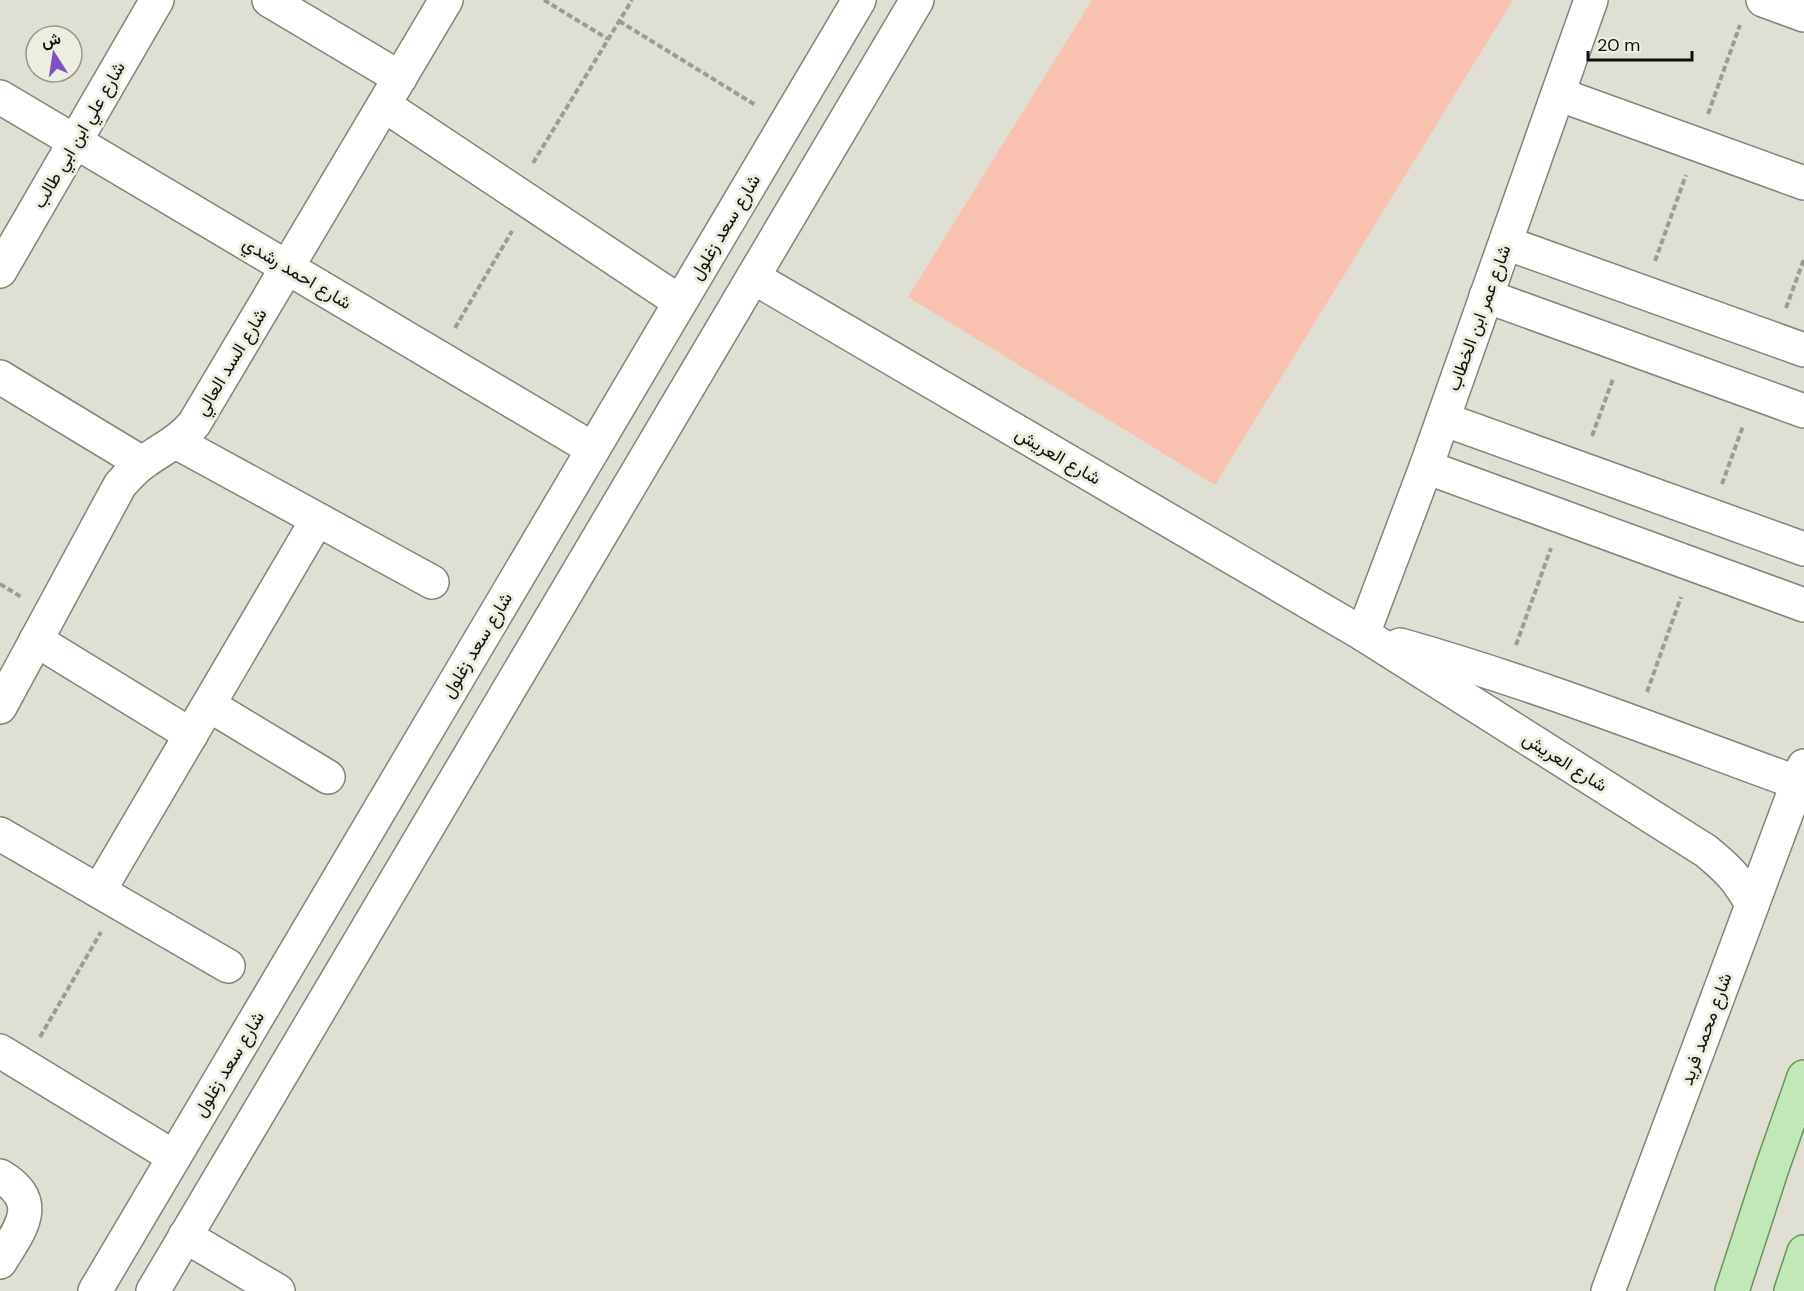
<svg xmlns="http://www.w3.org/2000/svg" width="1804" height="1291" font-family="'DM Sans',Vazirmatn,sans-serif">
<rect width="100%" height="100%" fill="#e0dfd3"/>
<path fill="#f9c2b0" d="M 1092,0 L 1513,0 L 1215,485 L 908,297 Z"/>
<g fill="none" stroke-linecap="round" stroke-linejoin="round">
<defs>
<g id="minor">
<path d="M 269,0 L 400,78"/>
<path d="M 1763,0 L 1804,15"/>
<path d="M 1558,94 L 1804,183"/>
<path d="M 0,97 L 593,449"/>
<path d="M 384,105 L 680,302"/>
<path d="M 1506,243 L 1804,350"/>
<path d="M 0,271 L 157,0"/>
<path d="M 753,277 L 1363,634 L 1706,851 C 1728,869 1739,880 1752,905"/>
<path d="M 1486,296 L 1804,411"/>
<path d="M 0,377 L 142,463"/>
<path d="M 1443,419 L 1804,549"/>
<path d="M 176,442 L 432,582"/>
<path d="M 1426,467 L 1804,605"/>
<path d="M 1363,634 L 1426,467 L 1591,0"/>
<path d="M 36,640 L 191,735"/>
<path d="M 1400,645 C 1535,683 1666,735 1798,783"/>
<path d="M 209,705 L 328,777"/>
<path d="M 0,707 L 120,485 C 127,477 135,468 144,462 C 162,449 180,441 194,424 L 446,0"/>
<path d="M 0,834 L 228,966"/>
<path d="M 99,891 L 317,520"/>
<path d="M 0,1051 L 174,1157"/>
<path d="M 0,1176 C 44,1202 20,1229 0,1262"/>
<path d="M 185,1236 L 278,1291"/>
<path d="M 95,1291 L 859,0"/>
<path d="M 153,1291 L 917,0"/>
<path d="M 1608,1291 L 1804,766"/>
</g>
<g id="major">
<path d="M 1732,1291 L 1772,1168 L 1804,1077"/>
<path d="M 1791,1291 L 1804,1252"/>
</g>
</defs>
<use href="#minor" stroke="#848378" stroke-width="36"/>
<use href="#major" stroke="#68935b" stroke-width="36"/>
<g stroke="#9c9c92" stroke-width="4" stroke-dasharray="6 3" stroke-linecap="butt">
<path d="M 544,0 L 608,39"/>
<path d="M 619,21 L 757,106"/>
<path d="M 1708,114 L 1740,25"/>
<path d="M 533,163 L 632,0"/>
<path d="M 1655,261 L 1686,175"/>
<path d="M 1786,308 L 1804,259"/>
<path d="M 455,328 L 512,231"/>
<path d="M 1592,436 L 1613,379"/>
<path d="M 1722,484 L 1743,426"/>
<path d="M 0,584 L 23,598"/>
<path d="M 1516,645 L 1551,548"/>
<path d="M 1647,692 L 1681,597"/>
<path d="M 40,1037 L 101,932"/>
</g>
<use href="#minor" stroke="#fff" stroke-width="33"/>
<use href="#major" stroke="#c1e8b6" stroke-width="33"/>
</g>
<g text-anchor="middle" stroke-width="6" stroke-linejoin="round" paint-order="stroke">
<g font-size="18" fill="#10100c" stroke="#edede0">
<text transform="translate(79 135) rotate(-60)" y="6">شارع علي ابن ابي طالب</text>
<text transform="translate(725 227) rotate(-59)" y="6">شارع سعد زغلول</text>
<text transform="translate(297 273) rotate(31)" y="6">شارع احمد رشدي</text>
<text transform="translate(1479 318) rotate(-70)" y="6">شارع عمر ابن الخطاب</text>
<text transform="translate(231 362) rotate(-59)" y="6">شارع السد العالي</text>
<text transform="translate(1058 456) rotate(30)" y="6">شارع العريش</text>
<text transform="translate(477 645) rotate(-59)" y="6">شارع سعد زغلول</text>
<text transform="translate(1565 762) rotate(32)" y="6">شارع العريش</text>
<text transform="translate(1706 1029) rotate(-70)" y="6">شارع محمد فريد</text>
<text transform="translate(229 1064) rotate(-59)" y="6">شارع سعد زغلول</text>
</g>
</g>
<g transform="translate(54 54) rotate(348)"><circle r="28" fill="#edede0" stroke="#95958b" stroke-width="1.5"/>
<path d="M0-4.5L10 22L0 15L-10 22Z" fill="#8050c9"/>
<text y="-9" font-size="16" font-weight="bold" text-anchor="middle" fill="#10100c">ش</text>
</g>
<path d="M1588 51v9h104v-9" fill="none" stroke="#10100c" stroke-width="3"/>
<text x="1597" y="51" font-size="18" fill="#10100c" stroke="#edede0" stroke-width="4.5" paint-order="stroke">20 m</text>
</svg>
